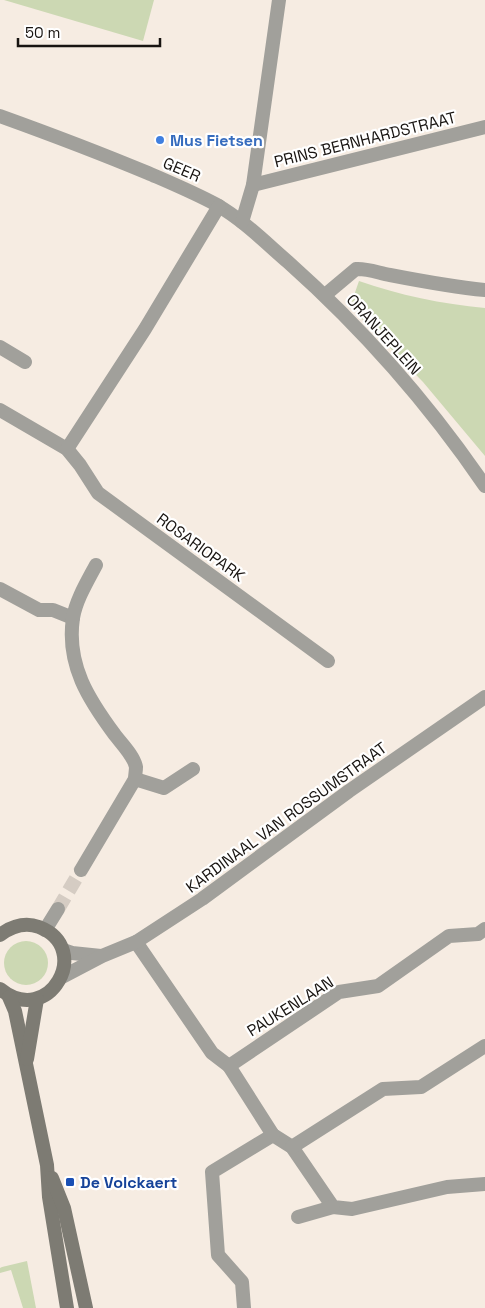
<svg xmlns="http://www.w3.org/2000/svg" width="485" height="1308" font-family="'Space Grotesk',sans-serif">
<rect width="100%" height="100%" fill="#f6ece2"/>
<g fill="#ccd8b3">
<path d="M 4,0 L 154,0 L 143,41 Z"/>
<path d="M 359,281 C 399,295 442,304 485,308 L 485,456 L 423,382 L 361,318 L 352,301 Z"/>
<circle cx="26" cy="963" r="22"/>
<path d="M 27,1261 L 36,1308 L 23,1308 L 11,1270 L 0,1273 L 0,1268 L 2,1267 Z"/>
</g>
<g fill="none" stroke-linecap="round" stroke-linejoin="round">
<path stroke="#d5ccc3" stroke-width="14" stroke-dasharray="14 7" stroke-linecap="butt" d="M 58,909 L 81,870"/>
<g stroke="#a1a09b" stroke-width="14">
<path d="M 0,116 C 50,134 100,153 148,173 C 171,183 195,193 217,205 C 243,220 265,242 288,262 C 362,328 429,404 485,486"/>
<path d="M 253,185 L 485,127"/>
<path d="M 242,222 L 253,185 L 279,0"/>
<path d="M 325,295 L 356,269 C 366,268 379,273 390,275 C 421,281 453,287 485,290"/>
<path d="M 0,347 L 25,362"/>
<path d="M 0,410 L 67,449 L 80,465 L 98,493 L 328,661"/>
<path d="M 67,449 L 145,329 L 219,206"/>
<path d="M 0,589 L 39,610 L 53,610 L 73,618"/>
<path d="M 135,779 L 164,788 L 193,769"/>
<path d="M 81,870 L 135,779 C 135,775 136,771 136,767 C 134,756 122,744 115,735 C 89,700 66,665 73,618 C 76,600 87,582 96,565"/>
<path d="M 45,930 L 58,909"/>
<path d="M 136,942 L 212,1053 L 229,1066"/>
<path d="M 273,1135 L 292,1147 L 333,1207 L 352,1209 L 447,1187 L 485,1184"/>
<path d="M 292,1147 L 383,1089 L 421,1087 L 485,1046"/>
<path d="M 298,1217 L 333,1207"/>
<path d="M 244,1308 L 242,1282 L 218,1255 L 212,1172 L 273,1135 L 229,1066 L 339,992 L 378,986 L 449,936 L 478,934 L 485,929"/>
</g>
<g stroke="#a1a09b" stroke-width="14">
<path d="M 63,950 L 72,953 L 101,956"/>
<path d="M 62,977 L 102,956 L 136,942 L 202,899 L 349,791 L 485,697"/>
</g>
<g stroke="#7d7b73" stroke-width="14">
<path d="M 0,935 C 12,926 25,922 39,927 C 94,948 49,1029 0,989"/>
<path d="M 9,997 L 15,1011 L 47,1165 L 49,1197 L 67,1308"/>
<path d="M 27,1059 L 37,999"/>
<path d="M 52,1178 L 64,1208 L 86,1308"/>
</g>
</g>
<circle fill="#3f7fe0" stroke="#fff" stroke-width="2" cx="160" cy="140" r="5"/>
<rect fill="#1a4fb4" stroke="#fff" stroke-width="2" x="65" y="1177" width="10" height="10" rx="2.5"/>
<g text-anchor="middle" stroke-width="4.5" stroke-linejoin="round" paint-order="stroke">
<g font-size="16" fill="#181411" stroke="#fff">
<text transform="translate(365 139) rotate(-14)" y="6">PRINS BERNHARDSTRAAT</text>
<text transform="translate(182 169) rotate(23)" y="6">GEER</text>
<text transform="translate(384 334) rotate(48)" y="6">ORANJEPLEIN</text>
<text transform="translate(201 547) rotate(36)" y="6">ROSARIOPARK</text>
<text transform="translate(286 817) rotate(-36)" y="6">KARDINAAL VAN ROSSUMSTRAAT</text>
<text transform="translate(290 1006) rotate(-32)" y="6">PAUKENLAAN</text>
</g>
<g font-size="16" font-weight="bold" fill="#366cbe" stroke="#fff" text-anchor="start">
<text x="170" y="146">Mus Fietsen</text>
</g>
<g font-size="16" font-weight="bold" fill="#164399" stroke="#fff" text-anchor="start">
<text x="80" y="1188">De Volckaert</text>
</g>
</g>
<path d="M18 38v8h142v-8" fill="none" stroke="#181411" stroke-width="2.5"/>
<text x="25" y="38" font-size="15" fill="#181411" stroke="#ffffff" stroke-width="4" paint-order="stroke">50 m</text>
</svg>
